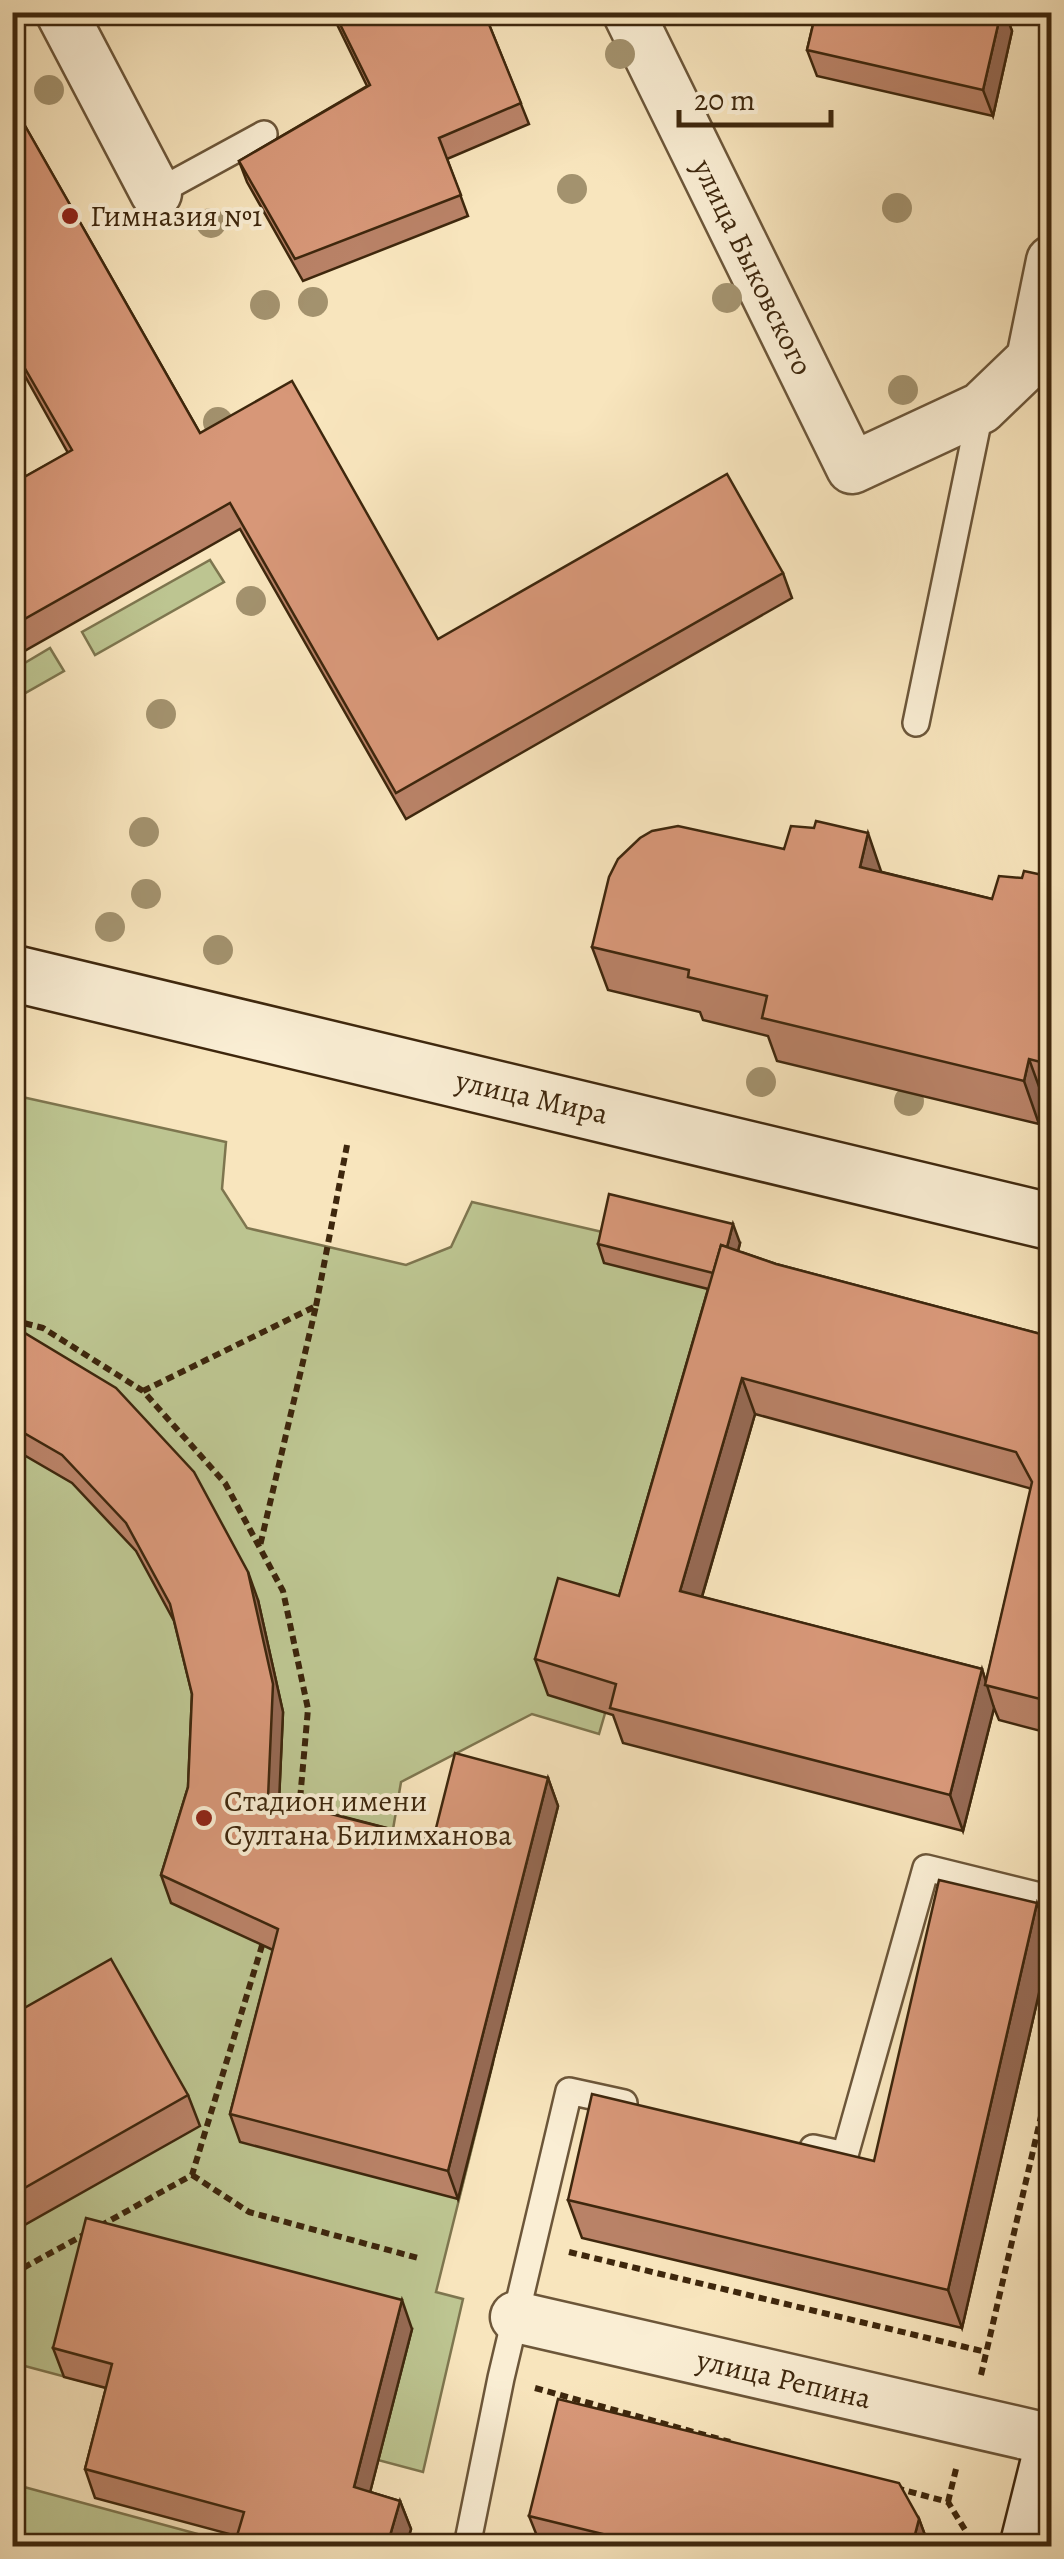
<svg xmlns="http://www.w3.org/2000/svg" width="1064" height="2559" font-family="Alegreya,serif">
<rect width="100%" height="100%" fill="#f8e5bd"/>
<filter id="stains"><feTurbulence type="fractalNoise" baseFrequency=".002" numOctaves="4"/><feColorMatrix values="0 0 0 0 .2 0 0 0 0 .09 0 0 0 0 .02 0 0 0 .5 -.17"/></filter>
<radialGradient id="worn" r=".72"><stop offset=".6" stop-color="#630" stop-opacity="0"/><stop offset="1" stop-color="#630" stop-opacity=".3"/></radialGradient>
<g fill="#bdc591" stroke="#7e764f" stroke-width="2.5">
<path d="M 210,560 L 224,582 L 95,655 L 82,632 Z"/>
<path d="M 50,648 L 64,671 L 13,700 L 13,670 Z"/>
<path d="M 13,1095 L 226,1142 L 222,1189 L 247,1228 L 406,1265 L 451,1247 L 472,1202 L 611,1234 L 727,1294 L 599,1734 L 532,1714 L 401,1782 L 389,1853 L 345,2024 L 493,2063 L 436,2292 L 463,2299 L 423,2472 L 21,2365 L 13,2384 Z"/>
<path d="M 13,2484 L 242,2546 L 13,2546 Z"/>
</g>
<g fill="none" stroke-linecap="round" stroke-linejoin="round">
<defs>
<g id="lane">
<path d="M 156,193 L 264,134"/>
<path d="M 916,723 L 981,408"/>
<path d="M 813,2148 L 845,2155 L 926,1868 L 1052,1899"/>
<path d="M 467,2546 L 501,2378 L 569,2091 L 624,2103"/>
</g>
<g id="street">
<path d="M 61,12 L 156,193"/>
<path d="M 628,12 L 852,468 L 981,408 L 1032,359 L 1052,261"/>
<path d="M 516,2317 L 1052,2440"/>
</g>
<g id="secondary">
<path d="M 12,973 L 1052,1222"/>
<path d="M 1028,2546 L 1052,2450"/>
</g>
</defs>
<use href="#lane" stroke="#6c5639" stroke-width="30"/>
<use href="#street" stroke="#6c5639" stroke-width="55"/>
<use href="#secondary" stroke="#3e270d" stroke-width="60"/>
<g stroke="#3e270d" stroke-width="6" stroke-dasharray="8 5" stroke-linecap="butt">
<path d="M 316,1306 L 348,1140"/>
<path d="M 12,1320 L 43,1328 L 143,1391 L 225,1483 L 283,1591 L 308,1709 L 299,1811"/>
<path d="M 143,1391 L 316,1306 L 260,1546"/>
<path d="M 192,2175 L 249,2212 L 418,2258"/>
<path d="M 100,2226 L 192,2175 L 264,1939"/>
<path d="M 569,2252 L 986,2352"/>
<path d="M 12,2274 L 89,2232"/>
<path d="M 981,2375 L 1052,2069"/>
<path d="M 535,2388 L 730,2442"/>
<path d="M 896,2488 L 948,2502 L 967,2533 L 963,2546"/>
<path d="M 948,2502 L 956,2469"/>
</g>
<use href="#lane" stroke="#faeed4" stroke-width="25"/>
<use href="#street" stroke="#faeed4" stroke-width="50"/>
<use href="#secondary" stroke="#faeed4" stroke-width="55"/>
</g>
<g fill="#a3926e">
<circle cx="620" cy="54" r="15"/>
<circle cx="49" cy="90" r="15"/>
<circle cx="572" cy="189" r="15"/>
<circle cx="897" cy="208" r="15"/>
<circle cx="211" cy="223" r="15"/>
<circle cx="727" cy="298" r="15"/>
<circle cx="313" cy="302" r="15"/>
<circle cx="265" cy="305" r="15"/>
<circle cx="903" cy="390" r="15"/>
<circle cx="218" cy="422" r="15"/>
<circle cx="251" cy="601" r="15"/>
<circle cx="161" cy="714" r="15"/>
<circle cx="144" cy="832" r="15"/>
<circle cx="146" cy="894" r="15"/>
<circle cx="110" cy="927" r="15"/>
<circle cx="218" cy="950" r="15"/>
<circle cx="761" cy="1082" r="15"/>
<circle cx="909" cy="1101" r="15"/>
</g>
<g fill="#b98267" stroke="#3e270d" stroke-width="2.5" fill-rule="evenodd">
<path d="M 331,12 L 484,12 L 529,124 L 447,159 L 468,216 L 303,281 L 247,182 L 239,161 L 367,86 Z"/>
<path d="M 816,12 L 1005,12 L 1012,31 L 993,116 L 817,76 L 807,50 Z"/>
<path d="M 12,103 L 200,433 L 438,639 L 783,573 L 792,598 L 406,819 L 240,529 L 12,658 L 12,484 L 68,453 L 16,360 L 12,362 Z"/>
<path d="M 882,872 L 992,899 L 1022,878 L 1052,877 L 1052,1104 L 1045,1103 L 1039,1124 L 777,1061 L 768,1036 L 703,1020 L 700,1012 L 608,990 L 592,947 Z"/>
<path d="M 740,1243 L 738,1251 L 776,1264 L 1052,1337 L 1052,1734 L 999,1720 L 994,1708 L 963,1831 L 623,1743 L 613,1715 L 548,1695 L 535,1659 L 619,1596 L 708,1289 L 604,1263 L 598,1244 ZM 755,1414 L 1029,1488 L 1031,1490 L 986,1682 L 982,1669 L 702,1597 Z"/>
<path d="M 12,1327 L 258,1600 L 283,1712 L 279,1800 L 433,1840 L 548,1778 L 558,1806 L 458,2199 L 240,2142 L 230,2114 L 273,1950 L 171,1903 L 161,1875 L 188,1787 L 192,1694 L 174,1621 L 136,1551 L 72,1483 L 12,1448 Z"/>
<path d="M 1051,1941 L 962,2328 L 582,2238 L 568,2200 L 874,2161 Z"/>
<path d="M 12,2015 L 188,2095 L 200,2126 L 12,2232 Z"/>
<path d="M 412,2329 L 370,2492 L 400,2501 L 411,2529 L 406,2546 L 234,2546 L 237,2536 L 95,2498 L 85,2469 L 106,2388 L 64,2377 L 53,2348 Z"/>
<path d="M 529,2516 L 919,2519 L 929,2546 L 541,2546 Z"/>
</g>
<g fill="#966a54" stroke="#3e270d" stroke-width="2.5">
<path d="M 1001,12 L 1005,12 L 1012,31 L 993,116 L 983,90 Z"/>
<path d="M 868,833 L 883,877 L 860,867 Z"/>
<path d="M 1029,1059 L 1045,1103 L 1039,1124 L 1024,1081 Z"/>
<path d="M 733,1224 L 740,1243 L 727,1294 L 720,1275 Z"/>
<path d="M 742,1378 L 755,1414 L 693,1627 L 680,1591 Z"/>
<path d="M 248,1572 L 258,1600 L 283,1712 L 278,1825 L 268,1798 Z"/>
<path d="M 982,1669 L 994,1708 L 963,1831 L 950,1795 Z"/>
<path d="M 548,1778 L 558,1806 L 458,2199 L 448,2171 Z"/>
<path d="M 1037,1903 L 1051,1941 L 962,2328 L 948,2290 Z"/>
<path d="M 402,2300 L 412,2329 L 364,2516 L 354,2487 Z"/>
<path d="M 400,2501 L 411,2529 L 406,2546 L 387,2546 Z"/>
<path d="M 919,2519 L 929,2546 L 912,2546 Z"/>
</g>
<g fill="#d79778" stroke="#3e270d" stroke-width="2.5">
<path d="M 334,12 L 484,12 L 521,103 L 439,138 L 461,195 L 295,259 L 239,161 L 370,85 Z"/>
<path d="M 816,12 L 1001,12 L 983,90 L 807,50 Z"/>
<path d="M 12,103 L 200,433 L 292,381 L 438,639 L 727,474 L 783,573 L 396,793 L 230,503 L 12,626 L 12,484 L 72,450 L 12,346 Z"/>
<path d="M 816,821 L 868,833 L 860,867 L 992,899 L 999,876 L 1022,878 L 1024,871 L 1052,877 L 1052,1065 L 1029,1059 L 1024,1081 L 762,1018 L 767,996 L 688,977 L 689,970 L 592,947 L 609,877 L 618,859 L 640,838 L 652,831 L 678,826 L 784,849 L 791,826 L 814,828 Z"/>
<path d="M 609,1194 L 733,1224 L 727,1247 L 721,1245 L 713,1273 L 598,1244 Z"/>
<path d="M 721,1245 L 776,1264 L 1052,1337 L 1052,1702 L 985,1685 L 1032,1482 L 1016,1452 L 742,1378 L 680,1591 L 982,1669 L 950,1795 L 610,1708 L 616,1684 L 535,1659 L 558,1578 L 619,1596 Z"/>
<path d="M 12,1327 L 18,1329 L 116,1388 L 194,1472 L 248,1572 L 273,1684 L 268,1798 L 433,1840 L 455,1753 L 548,1778 L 448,2171 L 230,2114 L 278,1929 L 161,1875 L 188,1787 L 192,1694 L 170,1604 L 126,1523 L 62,1455 L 12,1426 Z"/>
<path d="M 939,1880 L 1037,1903 L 948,2290 L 568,2200 L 592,2094 L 874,2161 Z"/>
<path d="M 111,1959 L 188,2095 L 12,2195 L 12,2015 Z"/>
<path d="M 86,2218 L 402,2300 L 354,2487 L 400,2501 L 387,2546 L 234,2546 L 244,2512 L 85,2469 L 112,2364 L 53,2348 Z"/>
<path d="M 558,2399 L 899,2483 L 919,2519 L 912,2546 L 652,2546 L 529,2516 Z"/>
</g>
<g fill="#8f2418" stroke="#faeed4" stroke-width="4">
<circle cx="70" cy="216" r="10"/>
<circle cx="204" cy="1818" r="10"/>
</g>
<g text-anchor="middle" stroke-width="8" stroke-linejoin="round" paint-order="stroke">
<g font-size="30" fill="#3e270d" stroke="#faeed4" text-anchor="start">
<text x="90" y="226">Гимназия №1</text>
<text x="224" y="1811">Стадион имени<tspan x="224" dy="34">Султана Билимханова</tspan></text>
</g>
<g font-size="30" fill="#3e270d" stroke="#faeed4">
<text transform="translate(753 267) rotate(64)" y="10">улица Быковского</text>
<text transform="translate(532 1097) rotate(13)" y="10">улица Мира</text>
<text transform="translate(784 2379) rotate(13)" y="10">улица Репина</text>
</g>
</g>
<rect width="1064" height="2559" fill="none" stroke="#f8e5bd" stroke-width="50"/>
<rect x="15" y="15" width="1034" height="2529" fill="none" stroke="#3e270d" stroke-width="5"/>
<rect x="25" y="25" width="1014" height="2509" fill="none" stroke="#3e270d" stroke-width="2.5"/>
<path d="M679 110v15h152v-15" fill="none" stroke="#3e270d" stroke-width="5"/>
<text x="694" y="110" font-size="30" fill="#3e270d" stroke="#faeed4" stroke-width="8" paint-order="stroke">20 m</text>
<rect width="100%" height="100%" filter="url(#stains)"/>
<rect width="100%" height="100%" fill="url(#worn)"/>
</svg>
